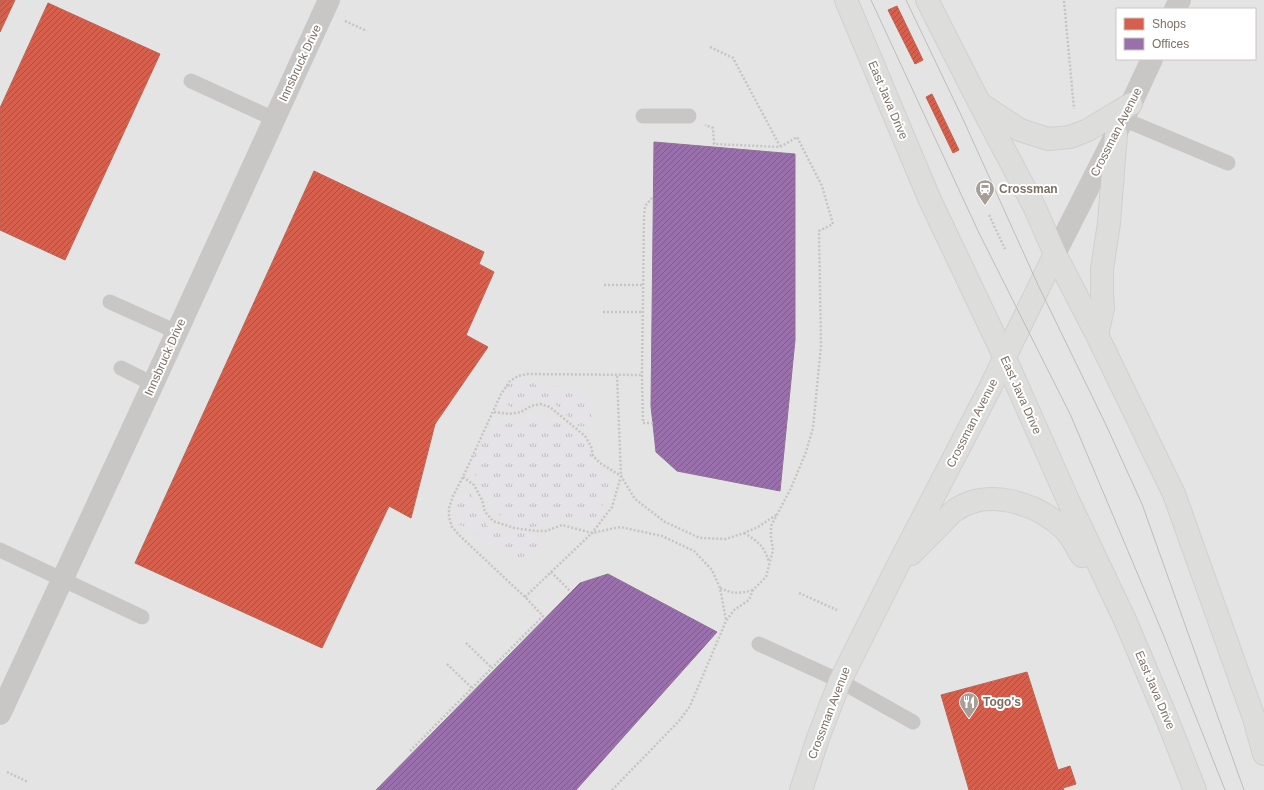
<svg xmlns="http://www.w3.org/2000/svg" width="1264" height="790" font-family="Arial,sans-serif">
<defs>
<pattern id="grass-tufts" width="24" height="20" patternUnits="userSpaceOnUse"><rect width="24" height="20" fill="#e6e3e8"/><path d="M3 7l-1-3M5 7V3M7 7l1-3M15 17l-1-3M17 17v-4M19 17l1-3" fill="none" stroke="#c0bcc0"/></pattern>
<pattern id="shops-hatch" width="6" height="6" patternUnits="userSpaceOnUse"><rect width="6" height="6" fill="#d6604d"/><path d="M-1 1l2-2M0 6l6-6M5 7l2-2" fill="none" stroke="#aa5041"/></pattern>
<pattern id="offices-hatch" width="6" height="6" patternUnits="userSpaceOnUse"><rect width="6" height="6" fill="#9970ab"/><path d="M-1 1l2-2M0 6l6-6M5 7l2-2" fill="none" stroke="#7c5c88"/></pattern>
</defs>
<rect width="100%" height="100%" fill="#f4f4f5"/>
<path fill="#e5e4e4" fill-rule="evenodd" d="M 0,0 L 1264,0 L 1264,790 L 0,790 ZM 1117,9 L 1255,9 L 1255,59 L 1117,59 Z"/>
<g fill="url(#grass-tufts)">
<path d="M 523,377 L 538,386 L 566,387 L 584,393 L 593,409 L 590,427 L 578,426 L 556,405 L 540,398 L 515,409 L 501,402 L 505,386 Z"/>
<path d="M 533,416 L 561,421 L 591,442 L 592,463 L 612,481 L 596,522 L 565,518 L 527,529 L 502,519 L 485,494 L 469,463 L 492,423 Z"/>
<path d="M 459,487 L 471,494 L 487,526 L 499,531 L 513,533 L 525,533 L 541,540 L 541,546 L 533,555 L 521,558 L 497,550 L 485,538 L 473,533 L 463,526 L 453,523 L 452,509 Z"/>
</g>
<g fill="url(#shops-hatch)" stroke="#bb6554">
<path d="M 0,0 L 15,0 L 0,32 Z"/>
<path d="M 48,3 L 160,54 L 65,260 L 0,230 L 0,108 Z"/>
<path d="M 897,6 L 923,60 L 915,64 L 888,10 Z"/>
<path d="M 932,94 L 959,150 L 953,153 L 926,97 Z"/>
<path d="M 314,171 L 484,252 L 479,264 L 494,272 L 466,335 L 488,347 L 435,424 L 411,518 L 389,506 L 322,648 L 135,563 Z"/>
<path d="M 1027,672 L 1058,770 L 1070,766 L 1076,784 L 1063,788 L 1064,790 L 969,790 L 941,695 Z"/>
</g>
<g fill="url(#offices-hatch)" stroke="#917095">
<path d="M 654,142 L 795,154 L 795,340 L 780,491 L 677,471 L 656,452 L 651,406 Z"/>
<path d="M 608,574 L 717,632 L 576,790 L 376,790 L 580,583 Z"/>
</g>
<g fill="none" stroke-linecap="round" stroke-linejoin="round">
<defs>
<g id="secondary">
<path d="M 846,0 L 929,198 L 1005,358 L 1068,500 L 1125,620 L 1167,719 L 1195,790"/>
<path d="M 927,0 L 980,104 L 1034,206 L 1055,254 L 1097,335 L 1174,494 L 1254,718 L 1264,754"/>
<path d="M 982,105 L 1020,130 L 1048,139 L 1070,137 L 1088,130 L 1131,104"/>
<path d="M 1097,335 L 1103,308 L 1102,293 L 1102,269 L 1109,223 L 1116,134"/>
<path d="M 911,554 C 921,544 931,534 941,524 C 945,520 949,515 954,511 C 987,487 1036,503 1063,528 C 1071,535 1076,547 1082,556"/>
<path d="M 801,790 L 818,738 L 840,681 L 895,571 L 989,390 L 1055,254"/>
</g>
</defs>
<use href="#secondary" stroke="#d1d0d0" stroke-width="24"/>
<g stroke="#c6c5c4" stroke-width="2.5" stroke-dasharray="2 2" stroke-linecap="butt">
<path d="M 1064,1 L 1074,109"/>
<path d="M 345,21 L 367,31"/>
<path d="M 710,47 L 733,58 L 780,146"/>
<path d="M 989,215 L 1005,249"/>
<path d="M 604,285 L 644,285"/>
<path d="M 603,312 L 643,312"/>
<path d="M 494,412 L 509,414 L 521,412 L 531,406 L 540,404 L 550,407 L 585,436 L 591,446 L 593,456 L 600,463 L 621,476 L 635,499 L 665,522 L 700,538 L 726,539 L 744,533 L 758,527 L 776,515"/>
<path d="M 653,423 L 643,423 L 642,375 L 644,216 L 645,206 L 653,197"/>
<path d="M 463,477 L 474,485 L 482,500 L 485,512 L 493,521 L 514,528 L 537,531 L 546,531 L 562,525 L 592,533 L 620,527 L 662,536 L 694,551 L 712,570 L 720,588 L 726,620"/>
<path d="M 744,533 C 759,542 764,546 769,562"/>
<path d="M 551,572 L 571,592"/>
<path d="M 720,588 C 733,594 739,594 753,590"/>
<path d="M 799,593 L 837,610"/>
<path d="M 525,597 L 592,533 L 612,507 L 621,476 L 617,375"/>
<path d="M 466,643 L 492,668"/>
<path d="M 447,664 L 472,688"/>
<path d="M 410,751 L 543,616 L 525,597 L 460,536 L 452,527 L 449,517 L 449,508 L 453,496 L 463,477 L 501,394 L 510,381 L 518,376 L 528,374 L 642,375"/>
<path d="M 7,772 L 28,782"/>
<path d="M 612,790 L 679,721 L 690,706 L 726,621 L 734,610 L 749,600 L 753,590 L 766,577 L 773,550 L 771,537 L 771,526 L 791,488 L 806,452 L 813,428 L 821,346 L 819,231 L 833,224 L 822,186 L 797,137 L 780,147 L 714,144 L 713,128 L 705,125"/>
</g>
<g stroke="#c8c7c6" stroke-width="15">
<path d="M 191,81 L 274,119"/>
<path d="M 643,116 L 689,116"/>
<path d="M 1123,119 L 1228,163"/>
<path d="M 110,302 L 177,332"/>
<path d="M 121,368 L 153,384"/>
<path d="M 0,550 L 142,617"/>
<path d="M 759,644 L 840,681 L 913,722"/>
</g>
<path stroke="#c8c7c6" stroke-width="22" d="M 0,714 L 153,384 L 329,0"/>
<g stroke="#c8c7c6" stroke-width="22">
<path d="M 1175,9 L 1180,0"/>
<path d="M 1055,254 L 1131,104 L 1152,59"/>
</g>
<use href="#secondary" stroke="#dddddc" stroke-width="22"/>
<g stroke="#bebdbb" stroke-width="1">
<path d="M 871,0 L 979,233 L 1071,416 L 1163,634 L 1225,790"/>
<path d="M 906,0 L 962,117 L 1039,287 L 1107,427 L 1142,504 L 1244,790"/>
</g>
</g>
<defs>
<symbol id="station-pin" viewBox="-11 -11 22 30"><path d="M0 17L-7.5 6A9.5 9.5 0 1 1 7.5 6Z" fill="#a79e96" stroke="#fff"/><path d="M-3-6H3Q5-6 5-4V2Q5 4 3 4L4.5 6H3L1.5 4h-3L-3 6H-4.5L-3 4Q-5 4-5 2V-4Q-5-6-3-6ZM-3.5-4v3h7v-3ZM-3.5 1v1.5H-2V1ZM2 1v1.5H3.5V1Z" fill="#fff"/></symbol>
<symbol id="restaurant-pin" viewBox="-11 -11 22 30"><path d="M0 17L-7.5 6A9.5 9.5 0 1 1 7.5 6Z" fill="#a79e96" stroke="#fff"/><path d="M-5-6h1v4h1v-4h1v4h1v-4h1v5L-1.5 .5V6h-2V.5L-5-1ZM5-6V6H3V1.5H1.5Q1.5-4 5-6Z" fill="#fff"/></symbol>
</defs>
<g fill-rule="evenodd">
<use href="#station-pin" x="974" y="178" width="22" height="30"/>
<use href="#restaurant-pin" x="958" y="691" width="22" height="30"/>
</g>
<g text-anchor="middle" stroke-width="4" stroke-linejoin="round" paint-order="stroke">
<g font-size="12" fill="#7d7063" stroke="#fff">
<text transform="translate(300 63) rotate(-65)" y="4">Innsbruck Drive</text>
<text transform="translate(888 100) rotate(67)" y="4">East Java Drive</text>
<text transform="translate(1116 132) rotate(-63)" y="4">Crossman Avenue</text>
<text transform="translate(165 357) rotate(-66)" y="4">Innsbruck Drive</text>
<text transform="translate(1021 395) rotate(66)" y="4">East Java Drive</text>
<text transform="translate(972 423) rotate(-63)" y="4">Crossman Avenue</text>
<text transform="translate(1155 690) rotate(67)" y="4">East Java Drive</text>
<text transform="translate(829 713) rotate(-69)" y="4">Crossman Avenue</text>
</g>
<g font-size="12" font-weight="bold" fill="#7d7063" stroke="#fff" text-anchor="start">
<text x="999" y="193">Crossman</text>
<text x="983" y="706">Togo's</text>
</g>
</g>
<rect x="1116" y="8" width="140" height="52" fill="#ffffff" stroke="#cbc6c1"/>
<rect x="1124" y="18" width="20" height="12" fill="#d6604d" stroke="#cbc6c1"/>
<text x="1152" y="28" font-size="12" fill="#7d7063">Shops</text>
<rect x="1124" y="38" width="20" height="12" fill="#9970ab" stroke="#cbc6c1"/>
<text x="1152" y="48" font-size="12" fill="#7d7063">Offices</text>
</svg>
